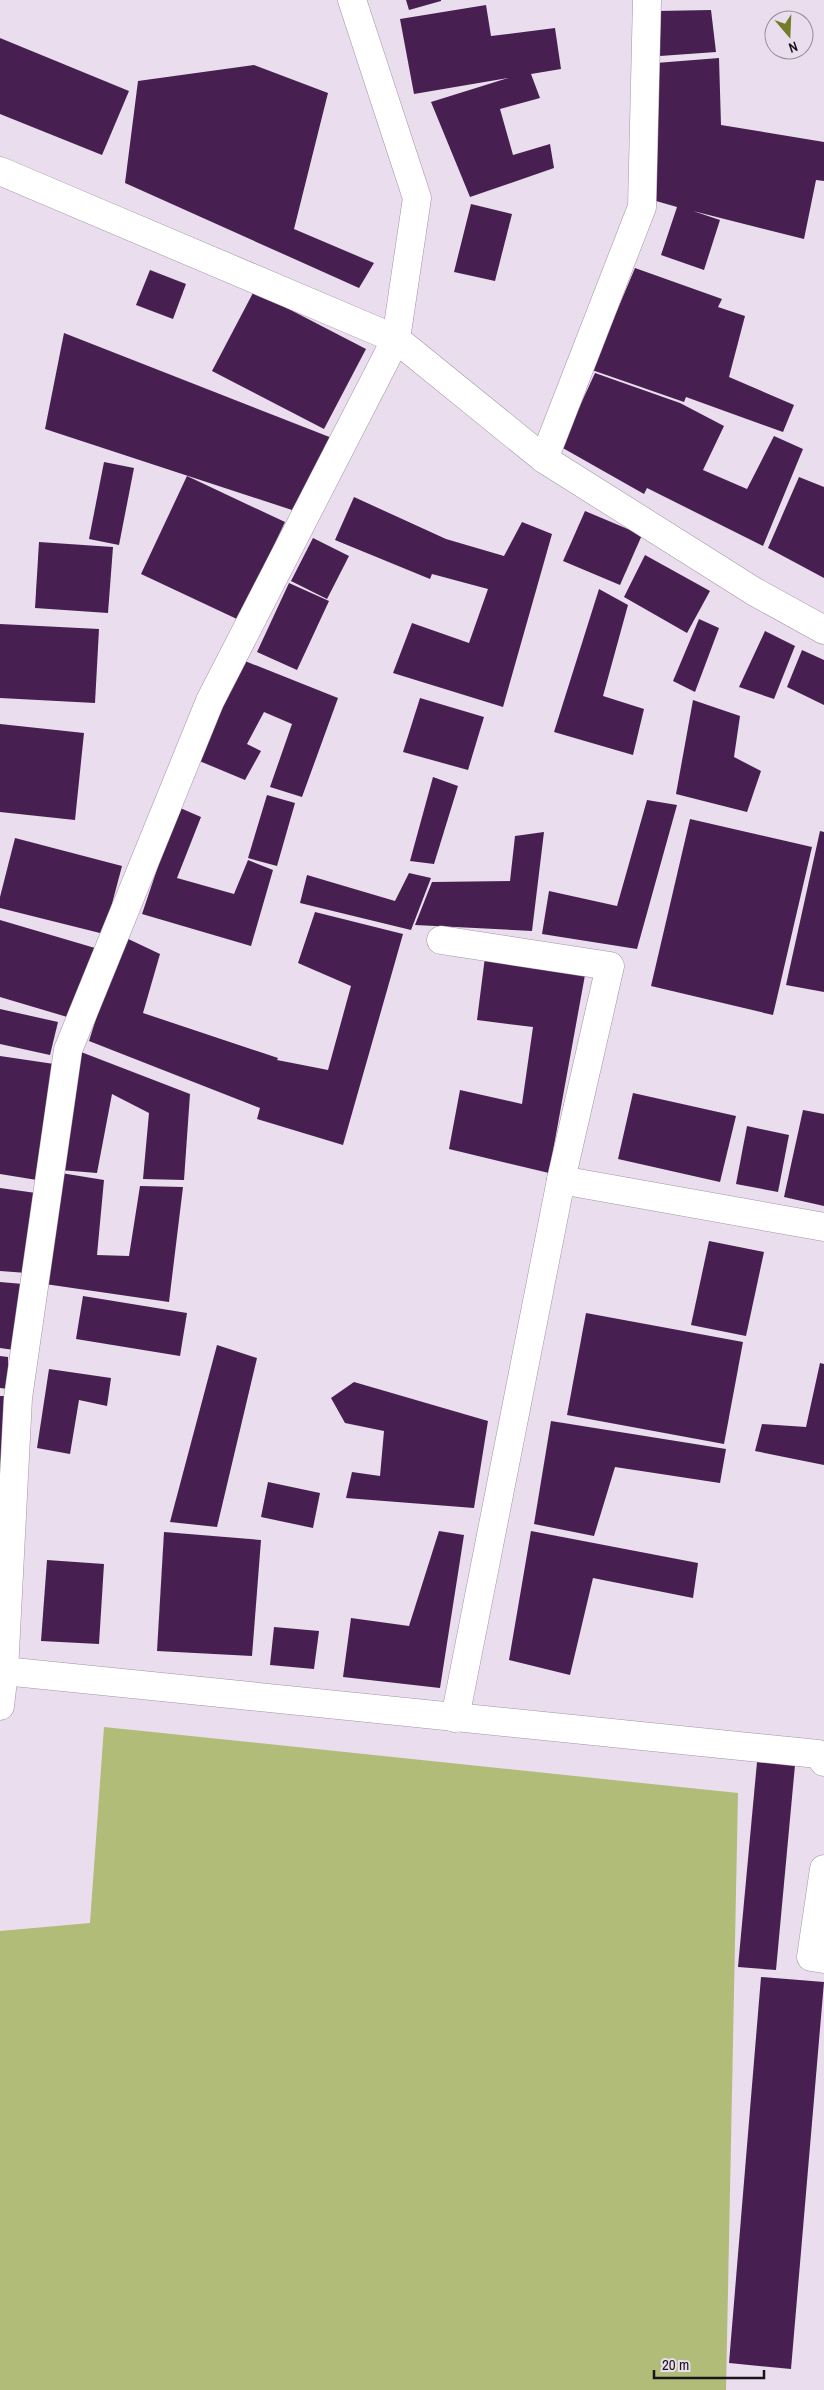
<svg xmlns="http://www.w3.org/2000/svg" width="824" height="2390" font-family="'Archivo Narrow',sans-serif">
<rect width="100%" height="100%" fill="#eadded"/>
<path fill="#b1bc79" d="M 104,1727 L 738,1793 L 726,2390 L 0,2390 L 0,1931 L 90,1923 Z"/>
<g fill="#472051">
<path d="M 406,0 L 441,0 L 441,1 L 409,10 Z"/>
<path d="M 486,5 L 491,36 L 555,28 L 561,69 L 531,74 L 540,98 L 500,109 L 513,155 L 550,144 L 554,168 L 470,197 L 431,102 L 508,78 L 414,94 L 400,19 Z"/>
<path d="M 711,10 L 716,52 L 660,56 L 657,11 Z"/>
<path d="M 0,38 L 129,91 L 102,155 L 0,114 Z"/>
<path d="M 719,58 L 721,125 L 824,142 L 824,181 L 816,180 L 804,239 L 693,211 L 720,220 L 704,270 L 661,255 L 677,207 L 656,201 L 656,63 Z"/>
<path d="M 254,65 L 328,93 L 294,229 L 374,263 L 359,288 L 125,183 L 138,81 Z"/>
<path d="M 471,204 L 512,214 L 495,281 L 454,272 Z"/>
<path d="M 635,268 L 722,299 L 718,307 L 745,316 L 729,377 L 794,405 L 783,432 L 686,397 L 684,402 L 592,370 Z"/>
<path d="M 150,270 L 186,284 L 173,319 L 136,305 Z"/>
<path d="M 254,291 L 366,349 L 324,429 L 212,371 Z"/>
<path d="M 64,333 L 332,438 L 292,510 L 45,429 Z"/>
<path d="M 595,373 L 680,403 L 724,426 L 703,470 L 747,489 L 774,436 L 803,449 L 763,546 L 647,488 L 644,494 L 561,447 Z"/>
<path d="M 104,462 L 134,468 L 119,545 L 89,539 Z"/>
<path d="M 187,476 L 285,522 L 239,620 L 141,574 Z"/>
<path d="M 799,477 L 824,487 L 824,578 L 768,548 Z"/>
<path d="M 354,497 L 446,539 L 504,556 L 522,522 L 552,534 L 503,707 L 393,673 L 412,623 L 469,643 L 488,589 L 432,574 L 430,579 L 335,540 Z"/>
<path d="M 585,511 L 642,535 L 620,585 L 563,561 Z"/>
<path d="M 313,538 L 349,556 L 327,599 L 291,581 Z"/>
<path d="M 39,542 L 113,547 L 108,613 L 35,608 Z"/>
<path d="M 645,555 L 710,591 L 687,633 L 624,597 Z"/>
<path d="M 289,583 L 329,601 L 297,670 L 257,652 Z"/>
<path d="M 599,589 L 628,605 L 603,696 L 644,709 L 633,755 L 554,732 Z"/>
<path d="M 699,619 L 719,628 L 695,692 L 673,681 Z"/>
<path d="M 0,624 L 99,629 L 95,703 L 0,698 Z"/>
<path d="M 765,631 L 795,646 L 774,699 L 739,687 Z"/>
<path d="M 802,650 L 824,660 L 824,705 L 787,687 Z"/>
<path d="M 245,661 L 338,698 L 302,797 L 270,787 L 292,724 L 264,712 L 247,744 L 261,751 L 245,780 L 197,760 Z"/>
<path d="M 420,698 L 484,717 L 468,770 L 403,752 Z"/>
<path d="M 693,700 L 740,716 L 734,757 L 761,771 L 747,812 L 676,794 Z"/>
<path d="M 0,724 L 84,733 L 75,820 L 0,812 Z"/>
<path d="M 433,777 L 458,786 L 434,864 L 410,861 Z"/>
<path d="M 267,795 L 295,803 L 277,866 L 248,858 Z"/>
<path d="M 647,800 L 677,805 L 637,949 L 542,934 L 549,891 L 617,906 Z"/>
<path d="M 178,807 L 201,817 L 177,878 L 234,894 L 248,860 L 273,870 L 251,946 L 142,914 Z"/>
<path d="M 690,819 L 812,847 L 773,1015 L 651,986 Z"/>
<path d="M 820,831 L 824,832 L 824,992 L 786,985 Z"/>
<path d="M 544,832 L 532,931 L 415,925 L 432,882 L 510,881 L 515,836 Z"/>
<path d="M 15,838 L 122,866 L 104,934 L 0,908 L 0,897 Z"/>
<path d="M 409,873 L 431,878 L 411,930 L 300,903 L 307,875 L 395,901 Z"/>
<path d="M 315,912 L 403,934 L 343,1145 L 257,1119 L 260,1108 L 89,1041 L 122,936 L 160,954 L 143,1013 L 278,1058 L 277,1060 L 328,1070 L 351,986 L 298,963 Z"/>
<path d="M 0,920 L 95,948 L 74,1019 L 0,997 Z"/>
<path d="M 485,957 L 585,975 L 549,1173 L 449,1149 L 460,1090 L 522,1104 L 533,1027 L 477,1020 Z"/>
<path d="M 0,1009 L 58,1022 L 50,1055 L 0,1044 Z"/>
<path d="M 81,1052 L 190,1094 L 184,1180 L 143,1179 L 149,1113 L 112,1094 L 97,1173 L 60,1170 Z"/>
<path d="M 0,1056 L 54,1064 L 37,1180 L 0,1174 Z"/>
<path d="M 633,1093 L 736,1116 L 720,1182 L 618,1159 Z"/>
<path d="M 803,1110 L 824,1114 L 824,1206 L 784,1197 Z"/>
<path d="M 747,1126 L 789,1135 L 778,1192 L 736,1184 Z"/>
<path d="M 61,1173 L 104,1180 L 97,1255 L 129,1256 L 140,1186 L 183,1187 L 169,1302 L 45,1284 Z"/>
<path d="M 0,1188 L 36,1193 L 27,1273 L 0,1271 Z"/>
<path d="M 709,1241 L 764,1252 L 746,1336 L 691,1325 Z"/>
<path d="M 0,1282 L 23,1284 L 14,1350 L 0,1348 Z"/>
<path d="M 83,1296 L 187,1313 L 180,1356 L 76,1339 Z"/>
<path d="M 586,1313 L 743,1342 L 724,1444 L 567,1415 Z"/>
<path d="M 217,1345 L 257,1358 L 217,1527 L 170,1522 Z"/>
<path d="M 0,1356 L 8,1357 L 8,1389 L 0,1388 Z"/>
<path d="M 820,1363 L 824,1364 L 824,1465 L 755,1451 L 762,1424 L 806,1427 Z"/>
<path d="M 49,1369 L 111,1378 L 107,1406 L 79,1400 L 70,1454 L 37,1448 Z"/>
<path d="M 354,1382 L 488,1421 L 474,1508 L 346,1498 L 352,1472 L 380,1476 L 384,1431 L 345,1423 L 331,1398 Z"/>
<path d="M 0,1396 L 5,1396 L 2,1469 L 0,1469 Z"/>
<path d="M 551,1421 L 726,1449 L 720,1483 L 615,1467 L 594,1536 L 534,1524 Z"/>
<path d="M 268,1482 L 320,1493 L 313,1528 L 261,1517 Z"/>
<path d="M 439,1531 L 464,1535 L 440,1688 L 343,1677 L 351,1618 L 409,1626 Z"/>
<path d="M 531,1531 L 698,1563 L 693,1598 L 593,1578 L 570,1675 L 509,1660 Z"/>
<path d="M 164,1532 L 261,1540 L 252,1656 L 157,1651 Z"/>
<path d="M 47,1560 L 104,1564 L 99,1644 L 41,1641 Z"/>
<path d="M 274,1627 L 319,1631 L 314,1669 L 270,1665 Z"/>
<path d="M 757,1762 L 795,1765 L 776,1970 L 738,1967 Z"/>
<path d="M 761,1977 L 824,1982 L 791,2369 L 729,2363 Z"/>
</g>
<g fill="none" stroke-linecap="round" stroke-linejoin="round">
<defs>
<g id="minor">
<path d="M 0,171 L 396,339 L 544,459 L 755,592 L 824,630"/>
<path d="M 544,459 L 642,207 L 647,0"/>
<path d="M 441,940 L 610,966 L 561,1180"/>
<path d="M 4,1671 L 818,1754 L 824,1762"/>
<path d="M 0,1706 L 4,1671 L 18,1398 L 68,1050 L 210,701 L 396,339 L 417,198 L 352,0"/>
<path d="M 455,1718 L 561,1180 L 824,1227"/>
<path d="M 824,1869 L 811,1957 L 824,1959"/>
</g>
</defs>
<use href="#minor" stroke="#a195a4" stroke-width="29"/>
<use href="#minor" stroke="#fff" stroke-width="28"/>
</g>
<g transform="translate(789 35) rotate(161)"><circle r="24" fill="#eadded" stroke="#978d99"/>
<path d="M0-4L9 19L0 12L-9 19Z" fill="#737d29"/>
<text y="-8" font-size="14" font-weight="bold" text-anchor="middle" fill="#1a151b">N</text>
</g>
<path d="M654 2370v8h110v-8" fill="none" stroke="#1a151b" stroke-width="2.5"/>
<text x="662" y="2370" font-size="15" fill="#1a151b" stroke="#eadded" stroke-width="4" paint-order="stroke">20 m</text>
</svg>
